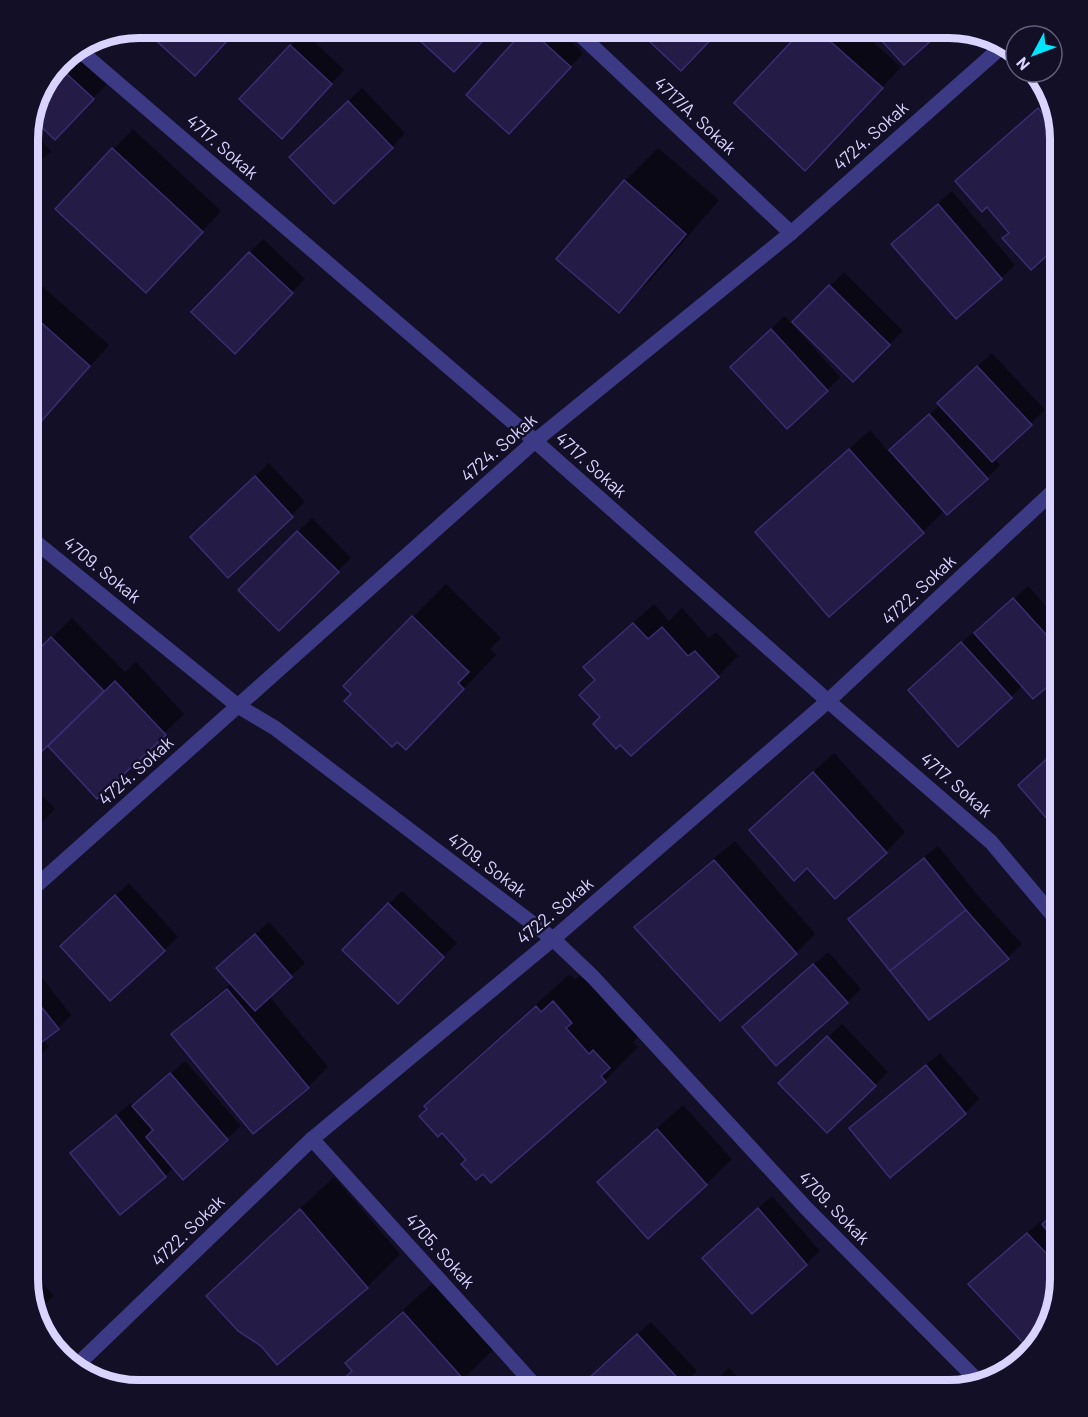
<svg xmlns="http://www.w3.org/2000/svg" width="1088" height="1417" font-family="Barlow,sans-serif">
<rect width="100%" height="100%" fill="#130f26"/>
<g fill="#0007">
<path d="M 372,27 L 382,27 L 377,32 Z"/>
<path d="M 530,27 L 555,27 L 583,53 L 522,119 L 468,95 Z"/>
<path d="M 807,27 L 856,27 L 901,67 L 825,149 Z"/>
<path d="M 304,32 L 344,70 L 295,123 L 291,46 Z"/>
<path d="M 72,52 L 106,85 L 55,138 L 38,90 L 65,55 Z"/>
<path d="M 362,88 L 405,133 L 392,147 L 304,144 Z"/>
<path d="M 1049,98 L 1061,139 L 1061,240 L 1051,250 L 1011,232 L 987,205 L 957,181 L 977,161 Z"/>
<path d="M 28,128 L 51,151 L 27,175 L 27,131 Z"/>
<path d="M 133,129 L 221,211 L 166,271 L 58,208 Z"/>
<path d="M 658,148 L 719,200 L 652,278 L 619,311 L 625,181 Z"/>
<path d="M 952,191 L 1015,265 L 1001,278 L 956,317 L 907,231 Z"/>
<path d="M 263,239 L 305,279 L 248,338 L 193,311 Z"/>
<path d="M 844,272 L 903,331 L 853,380 L 794,322 Z"/>
<path d="M 27,273 L 109,345 L 58,403 L 38,423 L 27,414 Z"/>
<path d="M 785,316 L 840,377 L 827,390 L 745,353 Z"/>
<path d="M 992,353 L 1045,410 L 994,458 L 1000,465 L 987,478 L 945,510 L 923,532 L 757,532 L 777,513 L 870,430 L 889,452 L 941,404 L 953,389 Z"/>
<path d="M 269,463 L 305,502 L 228,575 L 205,524 Z"/>
<path d="M 312,518 L 351,558 L 279,629 L 240,590 Z"/>
<path d="M 446,584 L 501,638 L 490,649 L 496,655 L 439,715 L 413,617 Z"/>
<path d="M 1028,586 L 1061,623 L 1061,673 L 1023,685 L 1011,697 L 923,677 L 976,630 L 978,632 Z"/>
<path d="M 654,604 L 669,621 L 682,608 L 709,638 L 716,632 L 738,656 L 718,676 L 602,717 L 596,679 L 605,648 Z"/>
<path d="M 72,618 L 125,672 L 136,662 L 184,714 L 97,797 L 48,744 L 27,662 Z"/>
<path d="M 834,753 L 905,832 L 886,852 L 808,866 L 770,811 Z"/>
<path d="M 31,784 L 55,809 L 27,837 L 27,788 Z"/>
<path d="M 735,841 L 815,934 L 796,953 L 637,927 L 656,907 Z"/>
<path d="M 938,846 L 979,897 L 1022,944 L 1008,957 L 929,1018 L 850,919 L 864,905 Z"/>
<path d="M 129,883 L 178,937 L 164,950 L 75,932 Z"/>
<path d="M 402,891 L 457,943 L 398,1002 L 389,904 Z"/>
<path d="M 269,922 L 305,963 L 269,996 L 328,1067 L 308,1087 L 253,1132 L 173,1034 L 193,1014 L 232,983 L 232,954 Z"/>
<path d="M 828,952 L 861,989 L 847,1002 L 744,1027 Z"/>
<path d="M 29,961 L 71,1015 L 58,1028 L 43,1039 L 49,1047 L 27,1067 L 27,962 Z"/>
<path d="M 587,969 L 599,994 L 623,1022 L 627,1018 L 642,1034 L 633,1042 L 638,1047 L 604,1081 L 468,1160 L 426,1106 L 459,1073 L 570,974 L 575,980 Z"/>
<path d="M 842,1024 L 888,1072 L 827,1131 L 781,1083 Z"/>
<path d="M 940,1053 L 979,1099 L 965,1113 L 890,1175 L 851,1128 L 865,1115 Z"/>
<path d="M 185,1061 L 241,1126 L 183,1177 L 174,1167 L 165,1176 L 72,1153 L 86,1140 L 131,1103 L 134,1107 Z"/>
<path d="M 683,1105 L 732,1159 L 706,1184 L 648,1237 L 599,1182 L 624,1157 Z"/>
<path d="M 334,1177 L 400,1254 L 367,1287 L 242,1263 Z"/>
<path d="M 772,1196 L 820,1251 L 806,1264 L 718,1244 Z"/>
<path d="M 1061,1208 L 1061,1279 L 984,1271 L 1041,1221 L 1044,1224 Z"/>
<path d="M 27,1266 L 54,1296 L 37,1312 L 27,1278 Z"/>
<path d="M 437,1279 L 497,1346 L 452,1390 L 331,1390 L 352,1369 L 347,1363 L 381,1330 Z"/>
<path d="M 651,1322 L 697,1371 L 677,1390 L 603,1366 Z"/>
<path d="M 729,1368 L 749,1390 L 705,1390 Z"/>
</g>
<g fill="#241b47" stroke="#3b2d73" stroke-width="1.5">
<path d="M 141,27 L 240,27 L 195,76 Z"/>
<path d="M 405,27 L 496,27 L 454,72 Z"/>
<path d="M 527,27 L 571,67 L 509,134 L 466,95 Z"/>
<path d="M 634,27 L 723,27 L 681,71 Z"/>
<path d="M 805,27 L 814,27 L 883,88 L 805,171 L 734,103 Z"/>
<path d="M 869,27 L 946,27 L 904,65 Z"/>
<path d="M 290,45 L 332,84 L 282,139 L 239,99 Z"/>
<path d="M 57,65 L 94,99 L 55,140 L 31,117 L 38,90 Z"/>
<path d="M 348,101 L 393,148 L 334,204 L 289,157 Z"/>
<path d="M 1038,108 L 1059,132 L 1061,139 L 1061,233 L 1049,244 L 1052,251 L 1031,270 L 1002,238 L 1009,233 L 987,207 L 982,212 L 955,181 Z"/>
<path d="M 112,148 L 203,232 L 146,293 L 55,209 Z"/>
<path d="M 27,154 L 39,165 L 27,177 Z"/>
<path d="M 624,180 L 686,234 L 619,313 L 556,259 Z"/>
<path d="M 938,204 L 1002,279 L 956,319 L 891,244 Z"/>
<path d="M 249,252 L 293,293 L 235,354 L 191,312 Z"/>
<path d="M 1061,276 L 1061,297 L 1051,285 Z"/>
<path d="M 829,285 L 890,345 L 853,382 L 792,322 Z"/>
<path d="M 27,310 L 90,366 L 38,425 L 27,416 Z"/>
<path d="M 771,329 L 828,391 L 787,429 L 730,367 Z"/>
<path d="M 977,366 L 1032,425 L 992,462 L 937,403 Z"/>
<path d="M 929,414 L 988,479 L 947,515 L 889,450 Z"/>
<path d="M 849,449 L 924,533 L 829,617 L 755,532 Z"/>
<path d="M 255,476 L 293,517 L 228,578 L 190,537 Z"/>
<path d="M 297,531 L 339,572 L 279,631 L 238,590 Z"/>
<path d="M 1013,598 L 1061,651 L 1061,675 L 1033,699 L 974,633 Z"/>
<path d="M 412,616 L 469,672 L 458,683 L 464,689 L 406,750 L 397,742 L 392,747 L 344,701 L 351,694 L 343,686 Z"/>
<path d="M 633,623 L 648,639 L 662,627 L 688,656 L 695,651 L 719,677 L 631,756 L 620,745 L 616,749 L 593,724 L 600,717 L 579,695 L 595,680 L 583,667 Z"/>
<path d="M 51,637 L 104,691 L 37,756 L 27,746 L 27,661 Z"/>
<path d="M 961,642 L 1012,698 L 958,747 L 908,690 Z"/>
<path d="M 115,681 L 166,735 L 97,799 L 48,746 Z"/>
<path d="M 1061,746 L 1061,835 L 1018,785 Z"/>
<path d="M 813,772 L 887,853 L 835,899 L 807,868 L 794,881 L 749,830 Z"/>
<path d="M 924,858 L 966,910 L 890,971 L 848,919 Z"/>
<path d="M 714,860 L 797,954 L 720,1021 L 634,927 Z"/>
<path d="M 115,895 L 165,951 L 110,1001 L 60,946 Z"/>
<path d="M 388,903 L 444,957 L 398,1004 L 342,950 Z"/>
<path d="M 966,910 L 1009,959 L 929,1020 L 890,971 Z"/>
<path d="M 255,934 L 292,977 L 255,1011 L 216,968 Z"/>
<path d="M 813,964 L 848,1003 L 776,1066 L 742,1027 Z"/>
<path d="M 27,989 L 59,1029 L 29,1052 L 37,1061 L 27,1069 Z"/>
<path d="M 227,989 L 309,1088 L 253,1134 L 171,1034 Z"/>
<path d="M 553,1001 L 572,1023 L 566,1028 L 589,1054 L 593,1050 L 610,1068 L 601,1076 L 606,1082 L 491,1183 L 483,1174 L 476,1180 L 461,1164 L 466,1160 L 442,1133 L 438,1137 L 419,1116 L 427,1109 L 424,1106 L 536,1006 L 541,1012 Z"/>
<path d="M 827,1036 L 876,1086 L 827,1133 L 778,1083 Z"/>
<path d="M 926,1065 L 966,1114 L 890,1178 L 849,1128 Z"/>
<path d="M 170,1073 L 228,1140 L 183,1180 L 146,1137 L 153,1130 L 132,1106 Z"/>
<path d="M 116,1115 L 166,1177 L 120,1215 L 70,1153 Z"/>
<path d="M 657,1129 L 707,1185 L 648,1239 L 597,1182 Z"/>
<path d="M 758,1208 L 807,1265 L 752,1314 L 702,1258 Z"/>
<path d="M 300,1209 L 368,1288 L 277,1365 L 261,1346 L 238,1331 L 206,1296 Z"/>
<path d="M 1061,1209 L 1061,1248 L 1042,1224 Z"/>
<path d="M 1027,1233 L 1061,1269 L 1061,1279 L 1049,1324 L 1025,1345 L 968,1284 Z"/>
<path d="M 403,1312 L 465,1381 L 455,1390 L 331,1390 L 352,1371 L 345,1363 Z"/>
<path d="M 637,1334 L 684,1385 L 679,1390 L 597,1390 L 588,1379 Z"/>
</g>
<g fill="none" stroke-linecap="round" stroke-linejoin="round">
<g stroke="#3d3a85" stroke-width="15">
<path d="M 572,27 L 791,233"/>
<path d="M 79,50 L 535,441 L 828,701 L 991,842 L 1061,925"/>
<path d="M 27,535 L 238,706 L 275,728 L 553,939 L 593,977 L 807,1209 L 978,1381"/>
<path d="M 27,894 L 535,441 L 791,233 L 1006,43"/>
<path d="M 312,1139 L 539,1390"/>
<path d="M 75,1367 L 312,1139 L 553,939 L 828,701 L 1061,484"/>
</g>
</g>
<g text-anchor="middle" stroke-width="5" stroke-linejoin="round" paint-order="stroke">
<g font-size="18" fill="#d9d4ff" stroke="#130f26">
<text transform="translate(695 116) rotate(43)" y="6">4717/A. Sokak</text>
<text transform="translate(871 136) rotate(-42)" y="6">4724. Sokak</text>
<text transform="translate(222 147) rotate(41)" y="6">4717. Sokak</text>
<text transform="translate(499 448) rotate(-41)" y="6">4724. Sokak</text>
<text transform="translate(591 465) rotate(42)" y="6">4717. Sokak</text>
<text transform="translate(102 570) rotate(39)" y="6">4709. Sokak</text>
<text transform="translate(919 590) rotate(-43)" y="6">4722. Sokak</text>
<text transform="translate(136 771) rotate(-42)" y="6">4724. Sokak</text>
<text transform="translate(956 785) rotate(41)" y="6">4717. Sokak</text>
<text transform="translate(487 865) rotate(37)" y="6">4709. Sokak</text>
<text transform="translate(555 911) rotate(-40)" y="6">4722. Sokak</text>
<text transform="translate(834 1208) rotate(46)" y="6">4709. Sokak</text>
<text transform="translate(188 1231) rotate(-44)" y="6">4722. Sokak</text>
<text transform="translate(440 1251) rotate(48)" y="6">4705. Sokak</text>
</g>
</g>
<path d="M0 0H1088V1417H0ZM139 38H949A101 101 0 0 1 1050 139V1279A101 101 0 0 1 949 1380H139A101 101 0 0 1 38 1279V139A101 101 0 0 1 139 38Z" fill="#130f26" fill-rule="evenodd"/>
<path fill="none" stroke="#d9d4ff" stroke-width="8" d="M139 38H949A101 101 0 0 1 1050 139V1279A101 101 0 0 1 949 1380H139A101 101 0 0 1 38 1279V139A101 101 0 0 1 139 38Z"/>
<g transform="translate(1034 54) rotate(229)"><circle r="28" fill="#130f26" stroke="#625e7d" stroke-width="1.5"/>
<path d="M0-4.5L10 22L0 15L-10 22Z" fill="#00e5ff"/>
<text y="-9" font-size="16" font-weight="bold" text-anchor="middle" fill="#d9d4ff">N</text>
</g>
</svg>
